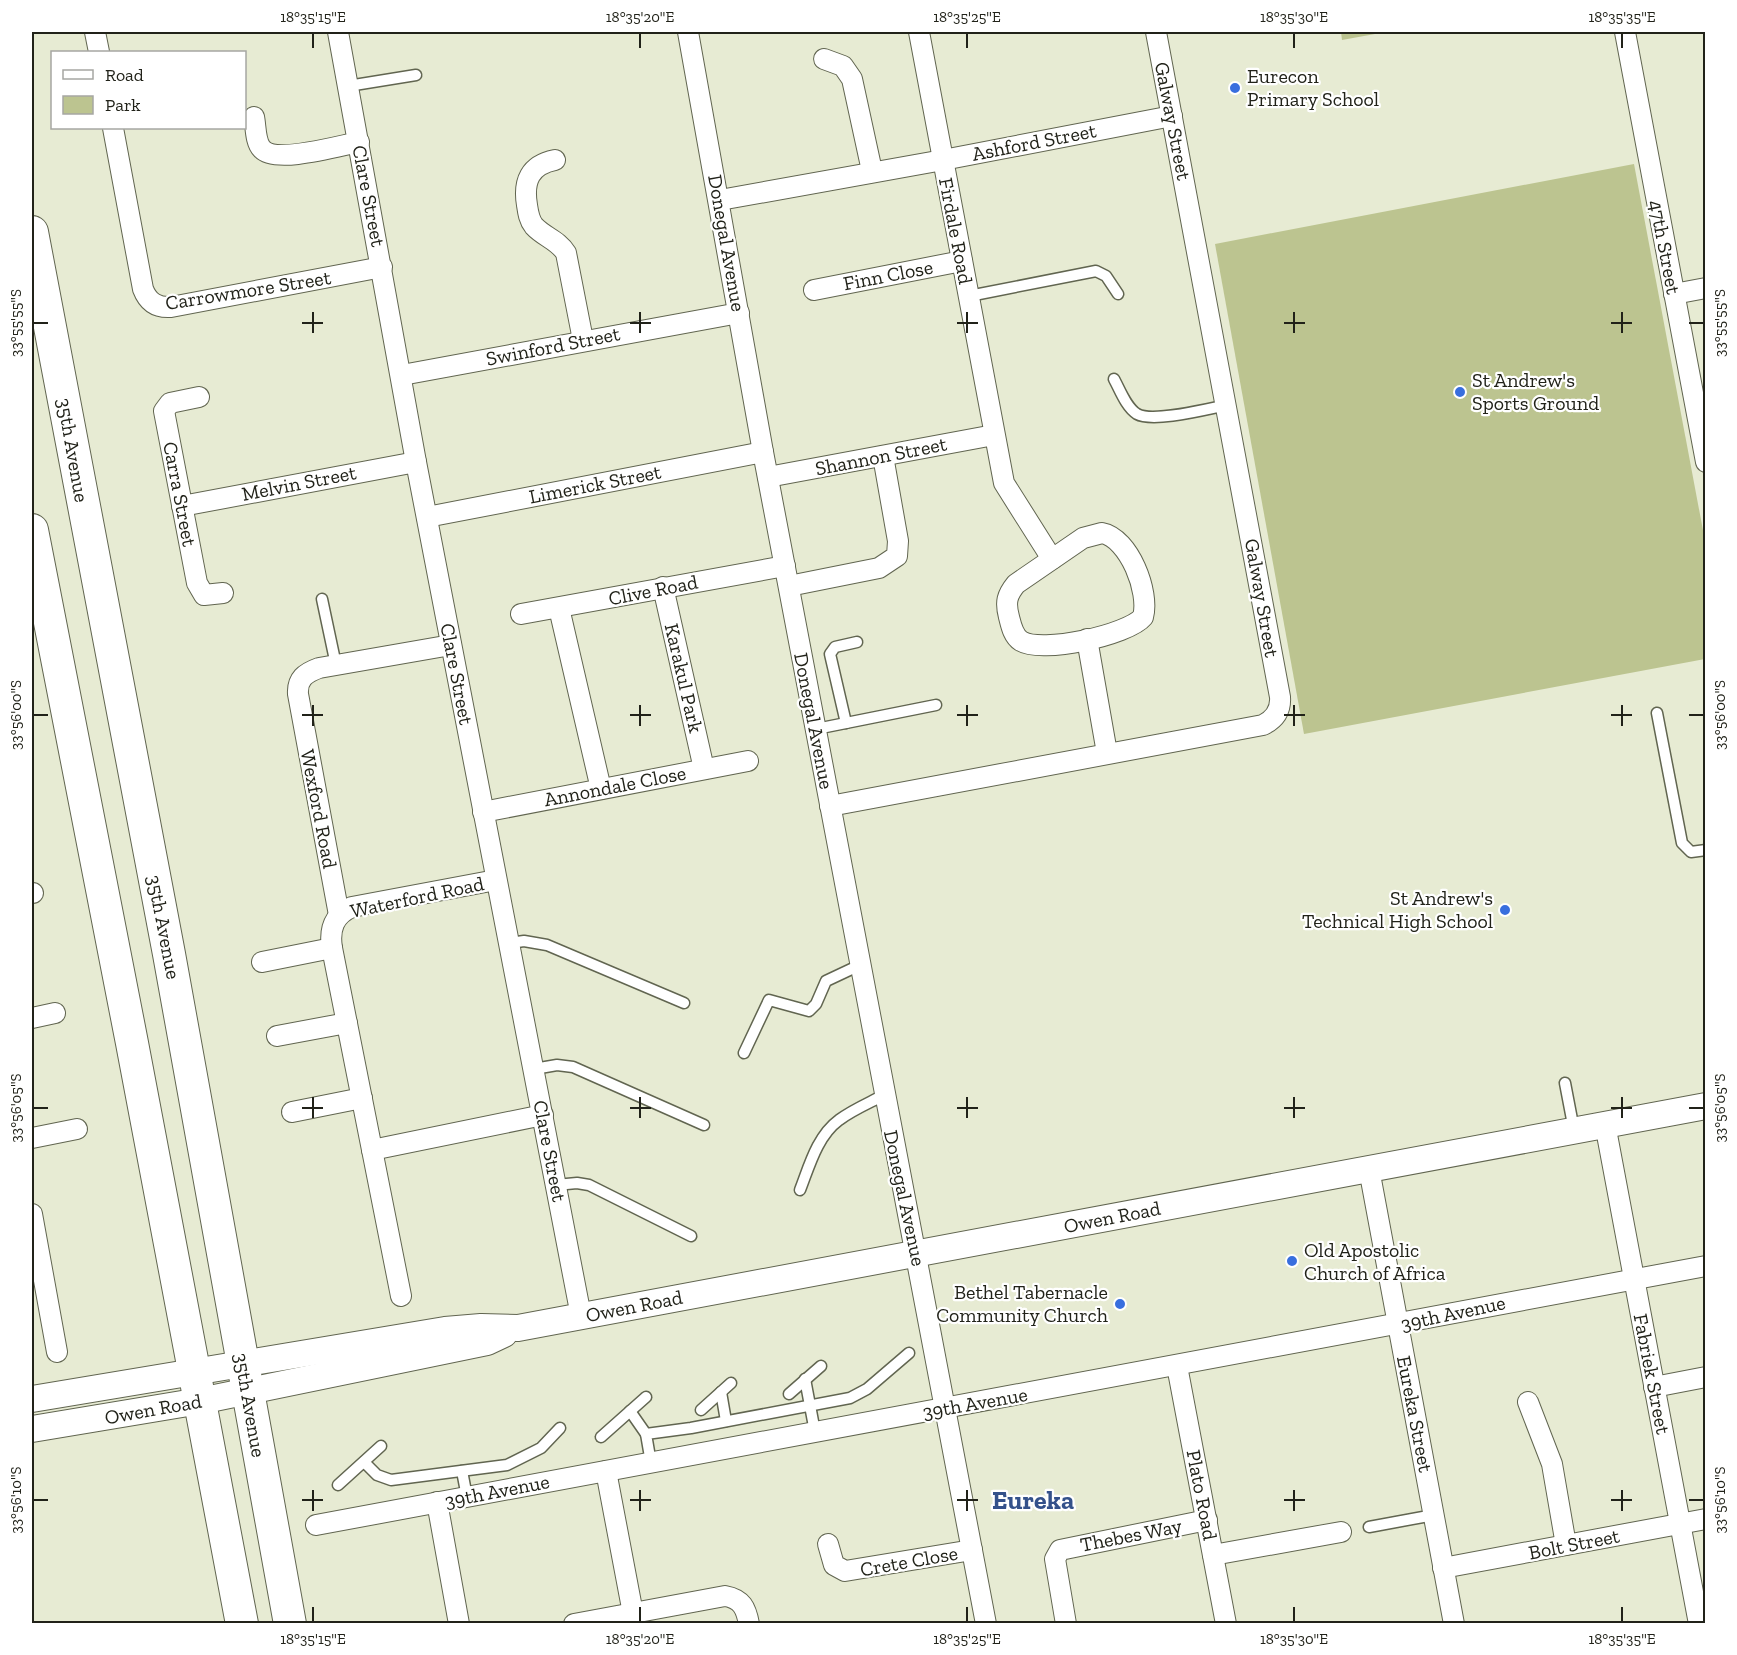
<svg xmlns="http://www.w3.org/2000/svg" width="1737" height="1655" font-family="'Zilla Slab',serif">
<rect width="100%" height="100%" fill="#e7ebd3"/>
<g fill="#bcc490">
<path d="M 1341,32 L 1386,32 L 1342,40 Z"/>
<path d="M 1634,164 L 1705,541 L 1705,659 L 1304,734 L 1215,244 Z"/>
</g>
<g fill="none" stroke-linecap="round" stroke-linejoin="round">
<defs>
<g id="service">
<path d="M 348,86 L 416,75"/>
<path d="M 969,296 L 1096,271 L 1106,276 L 1118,294"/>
<path d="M 1114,379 C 1120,390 1126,407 1137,414 C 1153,423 1207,409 1227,405"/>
<path d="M 322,599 L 336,665"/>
<path d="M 1657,713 L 1682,843 L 1691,852 L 1706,850"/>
<path d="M 846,723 L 830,654 L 835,647 L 857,642"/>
<path d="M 816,729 L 936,705"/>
<path d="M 510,943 L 524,941 L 547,945 L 684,1003"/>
<path d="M 744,1053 L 769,1000 L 809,1011 L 816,1004 L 826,981 L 860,965"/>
<path d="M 534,1069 L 557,1065 L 573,1067 L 704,1125"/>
<path d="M 1565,1083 L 1574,1130"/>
<path d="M 556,1185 L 577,1183 L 589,1185 L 691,1236"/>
<path d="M 800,1190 C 809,1167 817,1136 839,1120 C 852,1110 869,1103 884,1095"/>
<path d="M 805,1379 L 815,1432"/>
<path d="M 721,1392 L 726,1421"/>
<path d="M 789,1394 L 821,1366"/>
<path d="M 701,1410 L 731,1383"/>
<path d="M 630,1411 L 646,1434"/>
<path d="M 601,1437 L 646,1397"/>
<path d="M 364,1462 L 377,1475 L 391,1480 L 507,1465 L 541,1448 L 560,1428"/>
<path d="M 651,1463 L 646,1434 L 691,1428 L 850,1398 L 867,1389 L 909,1353"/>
<path d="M 462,1471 L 467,1497"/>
<path d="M 338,1485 L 381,1446"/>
<path d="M 1369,1527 L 1434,1515"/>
</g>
<g id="minor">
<path d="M 95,32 L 99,52"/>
<path d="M 338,32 L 416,462 L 581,1316"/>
<path d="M 688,32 L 763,452 L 986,1624"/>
<path d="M 919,32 L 1004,483 L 1052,559"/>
<path d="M 1625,32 L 1706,462"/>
<path d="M 824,59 L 843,66 L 852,79 L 872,171"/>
<path d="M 254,117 C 256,126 255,142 262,149 C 276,164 338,146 359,142"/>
<path d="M 113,128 L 143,289 C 148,302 157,308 171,307 L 382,267"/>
<path d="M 555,160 C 530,165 523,181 527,205 C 528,212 529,220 534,226 C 544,237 558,240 566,253 L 583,340"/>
<path d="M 720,200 L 943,160 L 1172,116"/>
<path d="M 814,290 L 962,261"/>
<path d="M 1674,294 L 1706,288"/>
<path d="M 402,375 L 739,313"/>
<path d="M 199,397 L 170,403 L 164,411 L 197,583 L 204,595 L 223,593"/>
<path d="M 768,477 L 994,435"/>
<path d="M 182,506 L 416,462"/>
<path d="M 427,517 L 763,452"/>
<path d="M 1102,533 C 1129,538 1150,592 1143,617 C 1128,635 1041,654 1021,641 C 1013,636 1011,625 1009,617 C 1005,602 1007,595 1016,584 L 1083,538 Z"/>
<path d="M 789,586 L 879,568 L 897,556 L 898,541 L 883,456"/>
<path d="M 663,587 L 704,769"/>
<path d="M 559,608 L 601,789"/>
<path d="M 521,614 L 785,566"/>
<path d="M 1087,639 L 1107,753"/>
<path d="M 830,806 L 1263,725 C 1275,719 1281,710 1280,697 L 1156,32"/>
<path d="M 483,812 L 748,761"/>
<path d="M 32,893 L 33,893"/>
<path d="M 339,915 L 298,694 C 297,679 305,673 319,668 L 451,645"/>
<path d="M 262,962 L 332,948"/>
<path d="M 32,1018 L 55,1013"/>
<path d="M 277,1036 L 347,1023"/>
<path d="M 292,1112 L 362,1098"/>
<path d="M 1605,1124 L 1699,1624"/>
<path d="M 32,1138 L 77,1129"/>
<path d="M 372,1150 L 543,1115"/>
<path d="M 1369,1169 L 1454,1624"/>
<path d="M 32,1214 L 57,1352"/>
<path d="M 401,1296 L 332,948 C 329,929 334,915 352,907 L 496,880"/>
<path d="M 1177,1366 L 1226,1624"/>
<path d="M 1654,1387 L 1706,1377"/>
<path d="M 1528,1402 L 1552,1464 L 1566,1545"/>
<path d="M 606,1471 L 635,1624"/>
<path d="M 437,1502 L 459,1624"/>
<path d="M 316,1525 L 1706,1266"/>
<path d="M 828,1544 L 834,1565 L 845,1571 L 972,1550"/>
<path d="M 1213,1555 L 1341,1532"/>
<path d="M 1443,1568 L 1706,1519"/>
<path d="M 574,1624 L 725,1596 C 742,1599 746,1608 749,1624"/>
<path d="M 1066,1624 L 1055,1559 L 1060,1550 L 1207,1520"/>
</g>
<g id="tertiary">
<path d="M 32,1399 L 445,1330 L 481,1327 L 518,1328 L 1706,1106"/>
<path d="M 32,1429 L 200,1401 L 487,1342 L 504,1334"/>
</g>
<g id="primary">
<path d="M 32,232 L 169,954 L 290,1624"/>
<path d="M 32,530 L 132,1043 L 242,1624"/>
</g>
</defs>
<use href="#service" stroke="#616550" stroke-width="13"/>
<use href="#minor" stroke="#616550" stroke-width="22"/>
<use href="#tertiary" stroke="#616550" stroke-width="28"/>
<use href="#primary" stroke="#616550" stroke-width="34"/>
<use href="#service" stroke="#fff" stroke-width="10"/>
<use href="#minor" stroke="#fff" stroke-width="20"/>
<use href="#tertiary" stroke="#fff" stroke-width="26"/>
<use href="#primary" stroke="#fff" stroke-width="32"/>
</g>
<path fill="none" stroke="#212219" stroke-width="2" d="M 313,33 L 313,48M 640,33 L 640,48M 967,33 L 967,48M 1294,33 L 1294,48M 1622,33 L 1622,48M 313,312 L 313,333M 640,312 L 640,333M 967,312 L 967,333M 1294,312 L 1294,333M 1622,312 L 1622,333M 33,323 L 48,323M 302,323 L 323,323M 630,323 L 651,323M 957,323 L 978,323M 1284,323 L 1305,323M 1611,323 L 1632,323M 1689,323 L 1704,323M 313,705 L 313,726M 640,705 L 640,726M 967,705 L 967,726M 1294,705 L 1294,726M 1622,705 L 1622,726M 33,715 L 48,715M 302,715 L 323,715M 630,715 L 651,715M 957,715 L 978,715M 1284,715 L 1305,715M 1611,715 L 1632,715M 1689,715 L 1704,715M 313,1097 L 313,1118M 640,1097 L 640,1118M 967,1097 L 967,1118M 1294,1097 L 1294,1118M 1622,1097 L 1622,1118M 33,1108 L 48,1108M 302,1108 L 323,1108M 630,1108 L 651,1108M 957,1108 L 978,1108M 1284,1108 L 1305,1108M 1611,1108 L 1632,1108M 1689,1108 L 1704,1108M 313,1490 L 313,1511M 640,1490 L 640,1511M 967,1490 L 967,1511M 1294,1490 L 1294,1511M 1622,1490 L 1622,1511M 33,1500 L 48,1500M 302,1500 L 323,1500M 630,1500 L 651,1500M 957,1500 L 978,1500M 1284,1500 L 1305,1500M 1611,1500 L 1632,1500M 1689,1500 L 1704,1500M 313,1607 L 313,1622M 640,1607 L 640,1622M 967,1607 L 967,1622M 1294,1607 L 1294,1622M 1622,1607 L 1622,1622"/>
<g fill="#386ede" stroke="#fff" stroke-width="2">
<circle cx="1235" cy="88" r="6"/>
<circle cx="1460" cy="392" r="6"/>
<circle cx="1505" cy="910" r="6"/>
<circle cx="1292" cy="1261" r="6"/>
<circle cx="1120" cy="1304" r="6"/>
</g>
<g text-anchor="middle" stroke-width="4.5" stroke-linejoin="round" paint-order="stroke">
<g font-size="20" fill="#212219" stroke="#fff" text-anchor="start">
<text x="1247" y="83">Eurecon<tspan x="1247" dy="23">Primary School</tspan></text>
<text x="1472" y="387">St Andrew's<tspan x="1472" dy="23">Sports Ground</tspan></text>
<text x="1493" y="905" text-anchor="end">St Andrew's<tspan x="1493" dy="23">Technical High School</tspan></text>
<text x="1304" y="1257">Old Apostolic<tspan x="1304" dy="23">Church of Africa</tspan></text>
<text x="1108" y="1299" text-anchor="end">Bethel Tabernacle<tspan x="1108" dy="23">Community Church</tspan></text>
</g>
<g font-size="20" fill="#212219" stroke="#fff">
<text transform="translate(1173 121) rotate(79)" y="7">Galway Street</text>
<text transform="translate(1034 142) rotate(-11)" y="7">Ashford Street</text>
<text transform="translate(369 196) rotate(79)" y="7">Clare Street</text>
<text transform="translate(956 231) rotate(79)" y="7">Firdale Road</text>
<text transform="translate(727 243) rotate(80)" y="7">Donegal Avenue</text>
<text transform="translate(1665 247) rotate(79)" y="7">47th Street</text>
<text transform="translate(888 275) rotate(-11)" y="7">Finn Close</text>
<text transform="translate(248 290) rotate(-9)" y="7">Carrowmore Street</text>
<text transform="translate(553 346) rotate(-11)" y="7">Swinford Street</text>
<text transform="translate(73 450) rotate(80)" y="7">35th Avenue</text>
<text transform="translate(881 456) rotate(-11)" y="7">Shannon Street</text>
<text transform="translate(299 483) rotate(-11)" y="7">Melvin Street</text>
<text transform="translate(595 484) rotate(-11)" y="7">Limerick Street</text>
<text transform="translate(180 494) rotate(79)" y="7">Carra Street</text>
<text transform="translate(653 590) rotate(-11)" y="7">Clive Road</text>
<text transform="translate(1262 598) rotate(80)" y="7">Galway Street</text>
<text transform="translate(457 674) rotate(79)" y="7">Clare Street</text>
<text transform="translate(684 678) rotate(77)" y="7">Karakul Park</text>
<text transform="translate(814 721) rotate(79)" y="7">Donegal Avenue</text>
<text transform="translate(615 786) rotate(-11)" y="7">Annondale Close</text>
<text transform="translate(319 809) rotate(79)" y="7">Wexford Road</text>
<text transform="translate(417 897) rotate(-12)" y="7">Waterford Road</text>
<text transform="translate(164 927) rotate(79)" y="7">35th Avenue</text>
<text transform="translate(550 1151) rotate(79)" y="7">Clare Street</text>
<text transform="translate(905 1198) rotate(78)" y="7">Donegal Avenue</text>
<text transform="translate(1112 1217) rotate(-11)" y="7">Owen Road</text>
<text transform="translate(634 1306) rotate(-11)" y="7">Owen Road</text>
<text transform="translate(1453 1313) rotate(-12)" y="7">39th Avenue</text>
<text transform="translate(1652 1374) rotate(79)" y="7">Fabriek Street</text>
<text transform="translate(975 1403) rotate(-10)" y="7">39th Avenue</text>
<text transform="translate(250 1405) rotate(80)" y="7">35th Avenue</text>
<text transform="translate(153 1409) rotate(-10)" y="7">Owen Road</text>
<text transform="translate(1415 1414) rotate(79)" y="7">Eureka Street</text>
<text transform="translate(497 1491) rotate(-11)" y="7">39th Avenue</text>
<text transform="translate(1202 1495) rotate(79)" y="7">Plato Road</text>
<text transform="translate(1131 1535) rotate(-11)" y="7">Thebes Way</text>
<text transform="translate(1574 1544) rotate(-11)" y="7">Bolt Street</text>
<text transform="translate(909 1561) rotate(-10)" y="7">Crete Close</text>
</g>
<g font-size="26" font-weight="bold" fill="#34518a" stroke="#fff">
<text x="1033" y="1509">Eureka</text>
</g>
</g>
<rect width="1737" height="1655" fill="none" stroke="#ffffff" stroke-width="66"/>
<rect x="51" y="51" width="195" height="78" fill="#ffffff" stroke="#a6a7a3" stroke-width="1.5"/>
<rect x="63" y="70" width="30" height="9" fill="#ffffff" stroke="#a6a7a3" stroke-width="1.5"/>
<text x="105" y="81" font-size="18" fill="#212219">Road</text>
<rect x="63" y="96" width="30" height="18" fill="#bcc490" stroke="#a6a7a3" stroke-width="1.5"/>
<text x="105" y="111" font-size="18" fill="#212219">Park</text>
<rect x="33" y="33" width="1671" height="1589" fill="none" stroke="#212219" stroke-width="2"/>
<g font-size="15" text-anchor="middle" fill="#212219">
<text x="313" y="22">18°35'15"E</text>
<text x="640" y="22">18°35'20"E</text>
<text x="967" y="22">18°35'25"E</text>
<text x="1294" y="22">18°35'30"E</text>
<text x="1622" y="22">18°35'35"E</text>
<text transform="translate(16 323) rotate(-90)" y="5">33°55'55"S</text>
<text transform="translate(1720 323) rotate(-90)" y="5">33°55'55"S</text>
<text transform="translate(16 715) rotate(-90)" y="5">33°56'00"S</text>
<text transform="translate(1720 715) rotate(-90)" y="5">33°56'00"S</text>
<text transform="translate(16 1108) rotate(-90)" y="5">33°56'05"S</text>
<text transform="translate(1720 1108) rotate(-90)" y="5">33°56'05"S</text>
<text transform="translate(16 1500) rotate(-90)" y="5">33°56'10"S</text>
<text transform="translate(1720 1500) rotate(-90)" y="5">33°56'10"S</text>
<text x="313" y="1644">18°35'15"E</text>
<text x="640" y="1644">18°35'20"E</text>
<text x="967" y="1644">18°35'25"E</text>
<text x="1294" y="1644">18°35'30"E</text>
<text x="1622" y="1644">18°35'35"E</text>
</g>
</svg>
